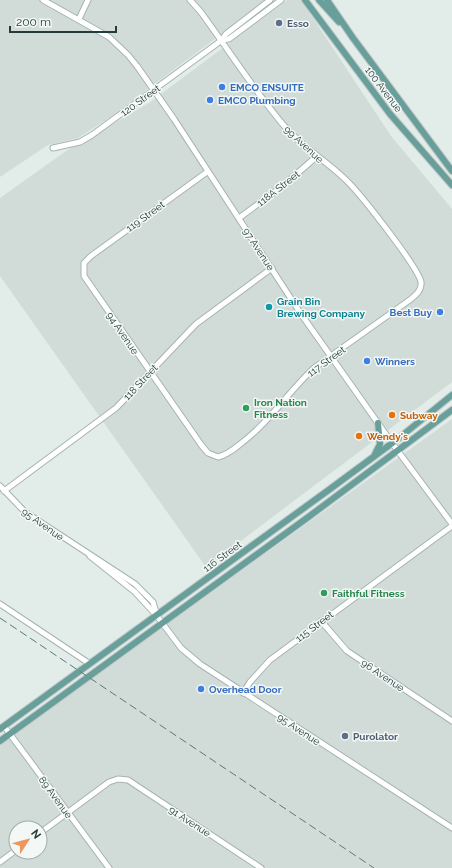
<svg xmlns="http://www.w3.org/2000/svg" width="452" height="868" font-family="Raleway,sans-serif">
<rect width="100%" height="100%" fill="#e2ece9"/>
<g fill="#d1dcd8" fill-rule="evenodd">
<path d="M 0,0 L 267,0 L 109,118 L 78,138 L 48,145 L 0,177 Z"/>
<path d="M 287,0 L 301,0 L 391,136 L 452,209 L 452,382 L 206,567 L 0,276 L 0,198 L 66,151 L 149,103 Z"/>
<path d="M 452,419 L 452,868 L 0,868 L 0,745 ZM 16,828 L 40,828 L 40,852 L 16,852 Z"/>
</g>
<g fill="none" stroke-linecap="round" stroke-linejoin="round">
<defs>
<g id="minor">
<path d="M 43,0 L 109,37 L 128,55 L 137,66 L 174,119 L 301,314 L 392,443 L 452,524"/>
<path d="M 190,0 L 200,11 C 228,49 255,92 286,128 C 304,149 329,162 348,182 C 361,195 418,267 421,282 C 422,290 416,295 411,299 L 314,368 C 288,392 269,423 239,445 C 233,450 226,455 218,457 L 208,453 L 202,446 L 84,276 L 84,263 L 91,256 L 207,172"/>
<path d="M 79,19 L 88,0"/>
<path d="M 222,40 L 229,39 L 281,0"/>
<path d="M 53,148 L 80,142 L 92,135 L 222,40 L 226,34 L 270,0"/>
<path d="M 239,218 L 284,185 L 316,157"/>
<path d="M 0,486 L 25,512 L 135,584 L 153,602 L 157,616"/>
<path d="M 4,491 L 116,408 L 196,324 L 272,268"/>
<path d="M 90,556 L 135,592 L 157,616 L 181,648 L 200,664 L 452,828"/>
<path d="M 0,604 L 90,664"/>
<path d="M 321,621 L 347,651 L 452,721"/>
<path d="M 243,693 L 250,682 L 270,660 L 452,526"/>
<path d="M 4,726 L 109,868"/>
<path d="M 40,833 L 109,782 L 118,779 L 128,780 L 261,868"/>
<path d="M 0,862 L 16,850"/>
</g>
<g id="major">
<path d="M 305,0 L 390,114 L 452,185"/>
<path d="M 319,0 L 339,22"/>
<path d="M 327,0 L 353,38 L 452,171"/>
<path d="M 375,454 L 380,444 L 378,423"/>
<path d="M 0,729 L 330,489 L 399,438 L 452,395"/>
<path d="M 0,741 L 307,518 L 452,410"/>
</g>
</defs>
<use href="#minor" stroke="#a5b4b1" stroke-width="7"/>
<use href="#major" stroke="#c1c8c8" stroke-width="8"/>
<use href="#minor" stroke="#fff" stroke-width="5"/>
<use href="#major" stroke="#699f9a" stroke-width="6"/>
<path stroke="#5d7875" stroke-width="1" stroke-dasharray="8 4" stroke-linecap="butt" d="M 0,618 L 374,868"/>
</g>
<g fill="#5c6f8a" stroke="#f3f8f6" stroke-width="1.5">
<circle cx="279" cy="23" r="4"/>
<circle cx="345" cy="736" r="4"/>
</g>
<g fill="#3f7fe0" stroke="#f3f8f6" stroke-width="1.5">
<circle cx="222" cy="87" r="4"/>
<circle cx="210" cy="100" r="4"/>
<circle cx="440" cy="312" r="4"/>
<circle cx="367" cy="361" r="4"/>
<circle cx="201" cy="689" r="4"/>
</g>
<circle fill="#0f9aa8" stroke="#f3f8f6" stroke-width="1.5" cx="269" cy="307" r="4"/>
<g fill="#2e9e5b" stroke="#f3f8f6" stroke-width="1.5">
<circle cx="246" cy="408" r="4"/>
<circle cx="324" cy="593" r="4"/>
</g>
<g fill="#e8710a" stroke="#f3f8f6" stroke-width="1.5">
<circle cx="392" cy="415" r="4"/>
<circle cx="359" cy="436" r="4"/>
</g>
<g text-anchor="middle" stroke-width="3" stroke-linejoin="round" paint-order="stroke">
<g font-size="10" font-weight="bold" fill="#4e5e75" stroke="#f3f8f6" text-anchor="start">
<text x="287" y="27">Esso</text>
<text x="353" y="740">Purolator</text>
</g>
<g font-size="10" font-weight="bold" fill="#366cbe" stroke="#f3f8f6" text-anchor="start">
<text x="230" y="91">EMCO ENSUITE</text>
<text x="218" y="104">EMCO Plumbing</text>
<text x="432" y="316" text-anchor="end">Best Buy</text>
<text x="375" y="365">Winners</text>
<text x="209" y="693">Overhead Door</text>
</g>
<g font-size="10" fill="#233c39" stroke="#f3f8f6">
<text transform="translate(384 89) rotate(53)" y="4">100 Avenue</text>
<text transform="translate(140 100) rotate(-36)" y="4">120 Street</text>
<text transform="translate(304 144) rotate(43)" y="4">99 Avenue</text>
<text transform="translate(278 188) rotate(-38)" y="4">118A Street</text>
<text transform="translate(145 216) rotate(-36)" y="4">119 Street</text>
<text transform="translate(259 249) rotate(57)" y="4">97 Avenue</text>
<text transform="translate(123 333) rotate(56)" y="4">94 Avenue</text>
<text transform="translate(326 361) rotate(-36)" y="4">117 Street</text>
<text transform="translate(140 382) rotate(-47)" y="4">118 Street</text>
<text transform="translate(43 524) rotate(35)" y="4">95 Avenue</text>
<text transform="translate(222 556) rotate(-36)" y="4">116 Street</text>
<text transform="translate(314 626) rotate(-37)" y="4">115 Street</text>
<text transform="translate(383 675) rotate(34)" y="4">96 Avenue</text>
<text transform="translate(299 729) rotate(33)" y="4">95 Avenue</text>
<text transform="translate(56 797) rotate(54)" y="4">89 Avenue</text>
<text transform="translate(190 821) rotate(33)" y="4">91 Avenue</text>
</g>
<g font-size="10" font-weight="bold" fill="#0d838f" stroke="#f3f8f6" text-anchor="start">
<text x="277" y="305">Grain Bin<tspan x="277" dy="12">Brewing Company</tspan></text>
</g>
<g font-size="10" font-weight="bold" fill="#27864d" stroke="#f3f8f6" text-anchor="start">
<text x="254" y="406">Iron Nation<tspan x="254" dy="12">Fitness</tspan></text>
<text x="332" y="597">Faithful Fitness</text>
</g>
<g font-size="10" font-weight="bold" fill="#c56008" stroke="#f3f8f6" text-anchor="start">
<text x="400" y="419">Subway</text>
<text x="367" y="440">Wendy's</text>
</g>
</g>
<g transform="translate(28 840) rotate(54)"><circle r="19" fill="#f3f8f6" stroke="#a0adaa"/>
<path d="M0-3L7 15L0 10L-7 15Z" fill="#ec9760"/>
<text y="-6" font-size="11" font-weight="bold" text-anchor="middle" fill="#233c39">N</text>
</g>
<path d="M10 26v6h106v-6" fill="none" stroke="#233c39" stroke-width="2"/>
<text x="16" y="26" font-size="12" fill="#233c39" stroke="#f3f8f6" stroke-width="3" paint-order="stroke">200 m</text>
</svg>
